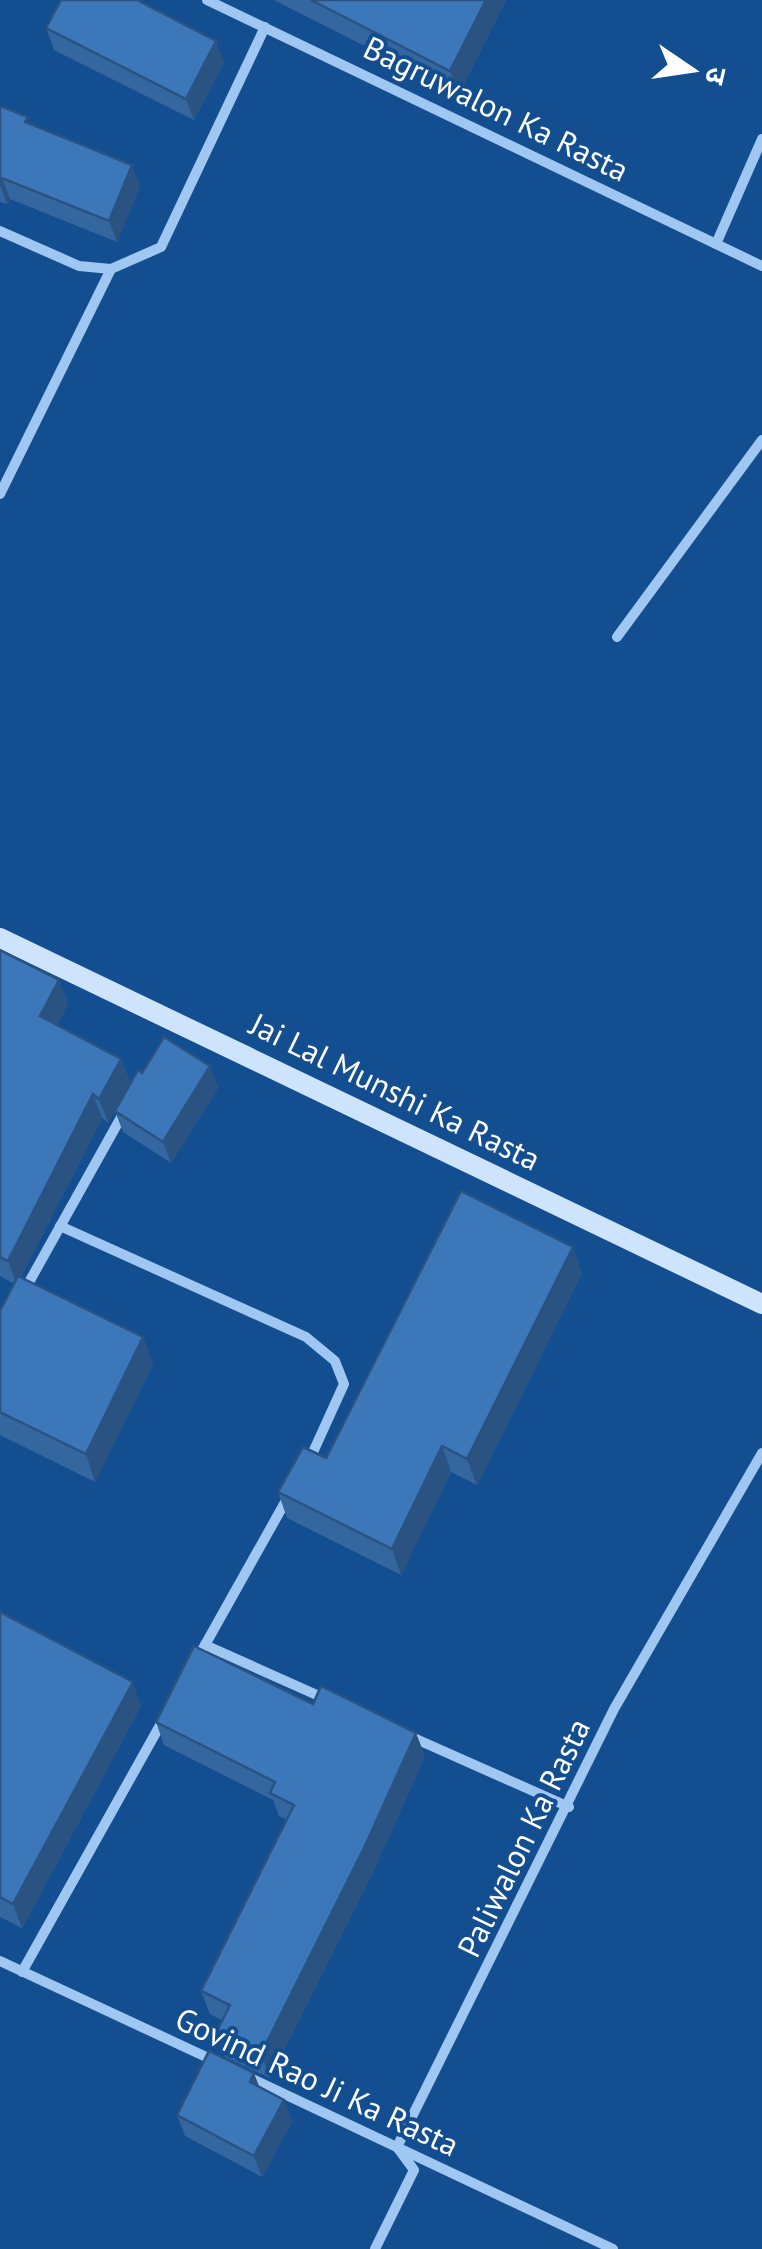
<svg xmlns="http://www.w3.org/2000/svg" width="762" height="2249" font-family="'PT Sans','Noto Sans Devanagari',sans-serif">
<rect width="100%" height="100%" fill="#134e90"/>
<g fill="none" stroke-linecap="round" stroke-linejoin="round">
<g stroke="#9fc7f1" stroke-width="10">
<path d="M 207,0 L 762,266"/>
<path d="M 0,231 L 79,266 L 111,269 L 161,247 L 265,27"/>
<path d="M 716,244 L 762,139"/>
<path d="M 0,494 L 111,269"/>
<path d="M 617,637 L 762,440"/>
<path d="M 60,1226 L 306,1337 L 335,1361 L 344,1384 L 309,1461"/>
<path d="M 23,1293 L 124,1112"/>
<path d="M 205,1645 L 328,1700"/>
<path d="M 196,1661 L 288,1497"/>
<path d="M 407,1735 L 569,1807"/>
<path d="M 0,1961 L 217,2062"/>
<path d="M 22,1972 L 163,1720"/>
<path d="M 246,2076 L 613,2249"/>
<path d="M 375,2249 L 414,2170 L 397,2147 L 614,1709 L 762,1453"/>
</g>
<path stroke="#cee3fc" stroke-width="20" d="M 0,938 L 762,1304"/>
</g>
<g fill="#34669f">
<path d="M 274,0 L 506,0 L 459,94 Z"/>
<path d="M 46,28 L 224,62 L 194,120 L 54,50 Z"/>
<path d="M 0,106 L 140,186 L 117,242 L 10,199 L 7,204 L 0,202 Z"/>
<path d="M 0,950 L 59,980 L 68,1004 L 57,1025 L 121,1059 L 130,1083 L 108,1123 L 102,1118 L 21,1277 L 143,1337 L 153,1364 L 95,1482 L 0,1435 L 0,1311 L 14,1284 L 0,1276 Z"/>
<path d="M 210,1066 L 218,1088 L 171,1163 L 123,1132 L 115,1111 L 142,1073 Z"/>
<path d="M 582,1273 L 477,1485 L 451,1472 L 401,1575 L 287,1518 L 278,1492 Z"/>
<path d="M 0,1612 L 141,1706 L 22,1928 L 0,1917 Z"/>
<path d="M 313,1704 L 425,1756 L 374,1870 L 270,2078 L 225,2057 L 216,2033 L 223,2021 L 210,2014 L 201,1991 L 287,1820 L 279,1816 L 273,1800 L 164,1745 L 156,1722 Z"/>
<path d="M 260,2088 L 284,2100 L 292,2122 L 262,2177 L 185,2136 L 177,2115 Z"/>
</g>
<g fill="#2a5382">
<path d="M 486,0 L 506,0 L 459,94 L 450,71 Z"/>
<path d="M 216,41 L 224,62 L 194,120 L 186,99 Z"/>
<path d="M 132,165 L 140,186 L 117,242 L 109,221 Z"/>
<path d="M 2,178 L 10,199 L 7,204 L 0,185 Z"/>
<path d="M 59,980 L 68,1004 L 49,1040 L 40,1016 Z"/>
<path d="M 121,1059 L 130,1083 L 108,1123 L 99,1099 Z"/>
<path d="M 210,1066 L 218,1088 L 171,1163 L 163,1142 Z"/>
<path d="M 93,1094 L 102,1118 L 17,1285 L 8,1261 Z"/>
<path d="M 573,1247 L 582,1273 L 477,1485 L 467,1459 Z"/>
<path d="M 143,1337 L 153,1364 L 95,1482 L 86,1454 Z"/>
<path d="M 442,1446 L 451,1472 L 401,1575 L 392,1549 Z"/>
<path d="M 133,1682 L 141,1706 L 22,1928 L 13,1904 Z"/>
<path d="M 416,1733 L 425,1756 L 374,1870 L 270,2078 L 261,2054 Z"/>
<path d="M 254,2073 L 262,2094 L 250,2082 Z"/>
<path d="M 284,2100 L 292,2122 L 262,2177 L 254,2156 Z"/>
</g>
<g fill="#3c77b9" stroke="#2a5382" stroke-width="2.5">
<path d="M 61,0 L 137,0 L 216,41 L 186,99 L 46,28 Z"/>
<path d="M 311,0 L 486,0 L 450,71 Z"/>
<path d="M 0,106 L 28,117 L 25,122 L 132,165 L 109,221 L 2,178 L 0,182 Z"/>
<path d="M 0,950 L 59,980 L 40,1016 L 121,1059 L 99,1099 L 93,1094 L 8,1261 L 0,1257 Z"/>
<path d="M 164,1037 L 210,1066 L 163,1142 L 115,1111 L 138,1070 L 142,1073 Z"/>
<path d="M 461,1191 L 573,1247 L 467,1459 L 442,1446 L 392,1549 L 278,1492 L 303,1447 L 326,1458 Z"/>
<path d="M 18,1276 L 143,1337 L 86,1454 L 0,1412 L 0,1311 Z"/>
<path d="M 0,1612 L 133,1682 L 13,1904 L 0,1897 Z"/>
<path d="M 194,1646 L 313,1704 L 321,1686 L 416,1733 L 365,1846 L 261,2054 L 216,2033 L 230,2005 L 201,1991 L 294,1805 L 270,1793 L 275,1782 L 156,1722 Z"/>
<path d="M 209,2051 L 254,2073 L 250,2082 L 284,2100 L 254,2156 L 177,2115 Z"/>
</g>
<g text-anchor="middle" stroke-width="8" stroke-linejoin="round" paint-order="stroke">
<g font-size="32" fill="#fff" stroke="#134e90">
<text transform="translate(496 109) rotate(26)" y="11">Bagruwalon Ka Rasta</text>
<text transform="translate(395 1092) rotate(26)" y="11">Jai Lal Munshi Ka Rasta</text>
<text transform="translate(524 1838) rotate(-64)" y="11">Paliwalon Ka Rasta</text>
<text transform="translate(317 2082) rotate(25)" y="11">Govind Rao Ji Ka Rasta</text>
</g>
</g>
<g transform="translate(692 70) rotate(103)" stroke="#134e90" stroke-width="8" paint-order="stroke">
<path d="M0-8L18 38L0 25L-18 38Z" fill="#ffffff"/>
<text y="-15" font-size="28" font-weight="bold" text-anchor="middle" fill="#ffffff">उ</text>
</g>
</svg>
